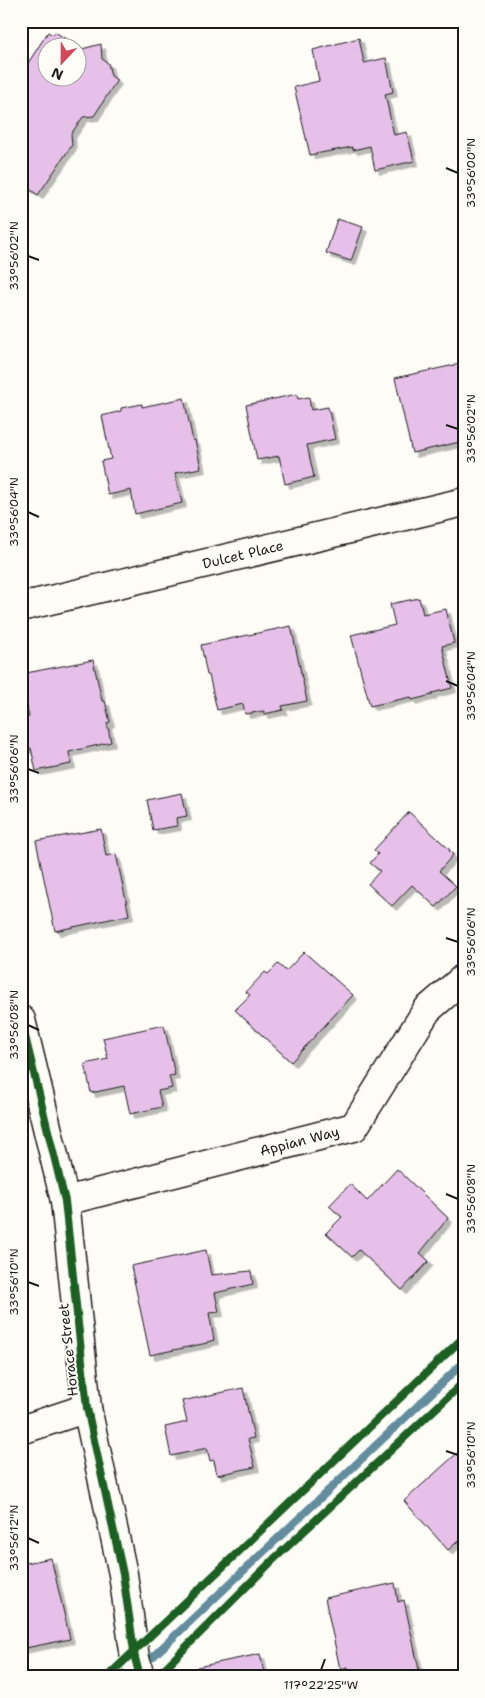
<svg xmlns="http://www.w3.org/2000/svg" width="485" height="1698" font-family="'Shantell Sans',sans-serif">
<defs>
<filter id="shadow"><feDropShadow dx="4.5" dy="4.5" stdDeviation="0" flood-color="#0004"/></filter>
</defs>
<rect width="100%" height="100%" fill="#fdfcf7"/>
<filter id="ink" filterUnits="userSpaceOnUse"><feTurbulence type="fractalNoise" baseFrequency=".02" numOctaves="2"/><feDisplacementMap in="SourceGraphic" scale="10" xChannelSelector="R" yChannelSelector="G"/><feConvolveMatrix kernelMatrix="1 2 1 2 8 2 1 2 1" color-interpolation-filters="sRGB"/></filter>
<g filter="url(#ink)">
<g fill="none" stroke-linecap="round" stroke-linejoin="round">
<path stroke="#638d9e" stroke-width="8" d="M 144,1665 L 464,1362"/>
</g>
<g fill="#e6c0e9" stroke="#1c1c1c" fill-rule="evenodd" filter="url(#shadow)">
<path d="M 48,32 L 53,35 L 55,32 L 82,49 L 101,44 L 102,59 L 108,63 L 111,76 L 117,80 L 94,116 L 83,117 L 71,134 L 72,145 L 38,195 L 21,183 L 21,74 ZM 48,48 L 78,48 L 78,78 L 48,78 Z"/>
<path d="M 359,38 L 364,63 L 386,58 L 393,92 L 385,94 L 394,135 L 407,132 L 414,161 L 375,170 L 370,146 L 353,150 L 352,147 L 310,155 L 294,87 L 319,81 L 313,50 Z"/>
<path d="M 337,219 L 363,227 L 351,261 L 326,253 Z"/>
<path d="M 459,364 L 464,384 L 464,441 L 412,453 L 395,378 Z"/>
<path d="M 297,394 L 298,399 L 309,397 L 311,410 L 328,407 L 335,439 L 307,445 L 314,477 L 285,484 L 279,456 L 257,460 L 246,405 Z"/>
<path d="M 184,398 L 193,441 L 195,440 L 201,468 L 175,473 L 182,503 L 135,514 L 131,490 L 108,495 L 101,461 L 111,459 L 102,416 L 121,411 L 121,408 L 142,404 L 142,407 Z"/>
<path d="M 419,598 L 423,614 L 446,609 L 454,643 L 442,646 L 452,688 L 432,693 L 432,695 L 412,700 L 411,697 L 370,706 L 351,635 L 395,625 L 390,604 Z"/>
<path d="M 291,626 L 307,701 L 282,706 L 283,710 L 264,714 L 264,711 L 245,714 L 243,704 L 217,710 L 209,675 L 207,675 L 201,645 Z"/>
<path d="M 93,660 L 102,701 L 105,701 L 110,722 L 107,723 L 111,742 L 69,752 L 71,764 L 36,771 L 31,748 L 21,750 L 21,719 L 29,717 L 21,674 Z"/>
<path d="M 182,793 L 187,816 L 176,818 L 177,826 L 153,830 L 147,800 Z"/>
<path d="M 409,812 L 450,850 L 449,851 L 453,855 L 439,871 L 456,886 L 436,907 L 412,885 L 392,906 L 368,884 L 380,871 L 370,863 L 378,854 L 374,850 Z"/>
<path d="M 101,829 L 106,856 L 116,854 L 129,915 L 55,931 L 36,841 Z"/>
<path d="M 304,952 L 353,995 L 291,1062 L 235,1010 L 250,995 L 246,992 L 265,972 L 268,974 L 278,964 L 286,971 Z"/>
<path d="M 164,1025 L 175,1075 L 169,1076 L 172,1088 L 158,1091 L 162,1107 L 130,1114 L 124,1086 L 91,1093 L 85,1064 L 108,1059 L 103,1038 Z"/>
<path d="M 397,1169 L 448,1218 L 420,1253 L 429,1261 L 402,1290 L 359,1250 L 352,1257 L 326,1233 L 342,1217 L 329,1206 L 350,1184 L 367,1201 Z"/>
<path d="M 206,1250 L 211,1275 L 251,1271 L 253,1284 L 215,1293 L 219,1312 L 209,1313 L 214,1340 L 207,1342 L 207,1343 L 150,1355 L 131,1266 Z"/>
<path d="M 243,1388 L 254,1438 L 248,1439 L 255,1467 L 217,1475 L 214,1460 L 210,1461 L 207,1448 L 171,1456 L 165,1427 L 187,1422 L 182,1401 Z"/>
<path d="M 464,1447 L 464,1536 L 448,1550 L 404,1501 Z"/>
<path d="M 51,1558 L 70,1639 L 21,1649 L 21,1564 Z"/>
<path d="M 395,1583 L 398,1602 L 404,1600 L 419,1670 L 388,1677 L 350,1677 L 348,1667 L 340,1669 L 325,1598 Z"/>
<path d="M 260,1654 L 265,1677 L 198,1677 L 197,1667 Z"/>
</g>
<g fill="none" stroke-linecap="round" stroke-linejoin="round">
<defs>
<g id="minor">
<path id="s1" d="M 21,607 L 464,502"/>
<path d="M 21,1020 L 65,1201 L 87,1408 L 123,1574 L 135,1658 L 140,1677"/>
<path id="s2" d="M 65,1201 L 354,1127 L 427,1010 L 464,978"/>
<path d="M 21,1430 L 87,1408"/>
</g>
</defs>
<use href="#minor" stroke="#1c1c1c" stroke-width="31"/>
<use href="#minor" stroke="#fdfcf7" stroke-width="28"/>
<defs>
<g id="cycleway">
<path d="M 21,1020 L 65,1201 L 87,1408 L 123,1574 L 135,1658 L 140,1677"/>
<path d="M 107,1677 L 464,1337"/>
<path d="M 156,1677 L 274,1559 L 464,1382"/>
</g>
</defs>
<use href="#cycleway" stroke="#fdfcf7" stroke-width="11"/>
<use href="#cycleway" stroke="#1b5e20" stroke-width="8"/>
</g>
</g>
<path fill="none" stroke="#1c1c1c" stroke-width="2" d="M 446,168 L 458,173M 28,256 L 39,260M 446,425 L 458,429M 28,512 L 39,517M 446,681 L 458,686M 28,769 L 39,773M 446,938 L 458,942M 28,1025 L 39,1030M 446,1194 L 458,1199M 28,1282 L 39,1286M 446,1451 L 458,1455M 28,1538 L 39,1543M 321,1670 L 325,1659"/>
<g text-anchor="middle" stroke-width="4" stroke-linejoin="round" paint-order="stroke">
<g font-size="14" fill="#1c1c1c" stroke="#fdfcf7">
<text dy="5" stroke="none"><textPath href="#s1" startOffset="228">Dulcet Place</textPath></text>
<text dy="5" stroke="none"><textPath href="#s2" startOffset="242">Appian Way</textPath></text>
<text transform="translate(68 1350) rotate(-96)" y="5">Horace Street</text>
</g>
</g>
<rect width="485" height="1698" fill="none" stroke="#fdfcf7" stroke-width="55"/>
<g transform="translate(62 62) rotate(202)"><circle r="24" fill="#fdfcf7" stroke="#a3a29f"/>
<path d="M0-4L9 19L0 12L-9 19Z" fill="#d1495b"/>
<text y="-8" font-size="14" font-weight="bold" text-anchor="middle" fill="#1c1c1c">N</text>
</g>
<rect x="28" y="28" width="430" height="1642" fill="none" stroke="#1c1c1c" stroke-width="2"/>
<g font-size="12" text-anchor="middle" fill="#1c1c1c">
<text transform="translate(471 173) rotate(-90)" y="4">33°56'00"N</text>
<text transform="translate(14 256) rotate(-90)" y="4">33°56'02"N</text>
<text transform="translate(471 429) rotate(-90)" y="4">33°56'02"N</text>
<text transform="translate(14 512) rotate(-90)" y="4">33°56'04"N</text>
<text transform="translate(471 686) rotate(-90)" y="4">33°56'04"N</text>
<text transform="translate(14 769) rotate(-90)" y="4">33°56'06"N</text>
<text transform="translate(471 942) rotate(-90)" y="4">33°56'06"N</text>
<text transform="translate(14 1025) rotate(-90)" y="4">33°56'08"N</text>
<text transform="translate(471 1199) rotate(-90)" y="4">33°56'08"N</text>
<text transform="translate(14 1282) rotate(-90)" y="4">33°56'10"N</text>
<text transform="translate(471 1455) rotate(-90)" y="4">33°56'10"N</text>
<text transform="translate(14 1538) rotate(-90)" y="4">33°56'12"N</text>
<text x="321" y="1689">117°22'25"W</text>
</g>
</svg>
